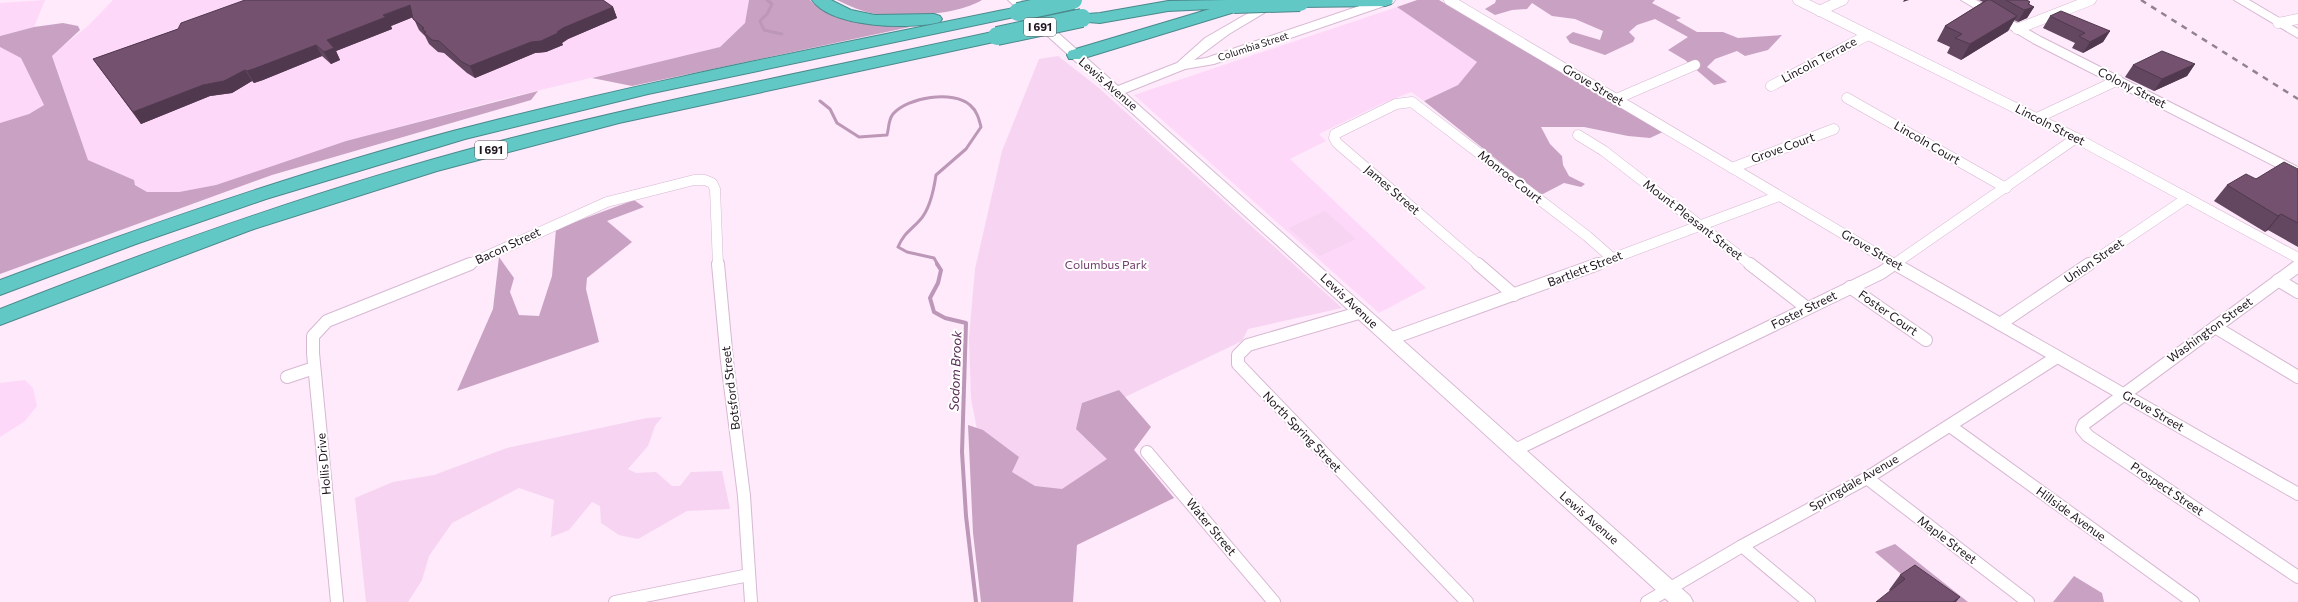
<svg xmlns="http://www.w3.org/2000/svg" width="2298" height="602" font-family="Commissioner,sans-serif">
<rect width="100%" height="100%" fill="#feeafb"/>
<g fill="#fed8f9">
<path d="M 45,0 L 34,27 L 0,36 L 0,3 Z"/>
<path d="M 113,0 L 749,0 L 745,23 L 720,47 L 503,99 L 346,141 L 216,185 L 179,192 L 146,192 L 135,184 L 134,180 L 88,160 L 52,55 L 89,25 Z"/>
<path d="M 1397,7 L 1477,62 L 1458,85 L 1424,101 L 1411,92 L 1379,105 L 1319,134 L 1326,141 L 1290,159 L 1426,288 L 1379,313 L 1134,95 Z"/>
<path d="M 0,47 L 21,57 L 44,105 L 29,114 L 0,123 Z"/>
<path d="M 25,380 L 33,388 L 37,406 L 25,421 L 0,437 L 0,383 Z"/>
</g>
<g fill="#f7d4f2">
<path d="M 1058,56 L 1099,88 L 1342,308 L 1248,329 L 1242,341 L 1100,409 L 1174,498 L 987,537 L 985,472 L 971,398 L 969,338 L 975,269 L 1002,151 L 1039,59 Z"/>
<path d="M 1325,211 L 1356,239 L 1320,256 L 1289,228 Z"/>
<path d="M 662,417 L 655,426 L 648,446 L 628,469 L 636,473 L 656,472 L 672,486 L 680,486 L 691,472 L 722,471 L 730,509 L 687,511 L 638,539 L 619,535 L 601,523 L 600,506 L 592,502 L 569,530 L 551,537 L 554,500 L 519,488 L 452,523 L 429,556 L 422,580 L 408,602 L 366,602 L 355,498 L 393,482 L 434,475 L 507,448 L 647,418 Z"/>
</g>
<g fill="#c9a2c3">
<path d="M 749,0 L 810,0 C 834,26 877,24 910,27 L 632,86 L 592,78 L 720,47 L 745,23 Z"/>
<path d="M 837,0 L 982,0 C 958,15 903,18 875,14 C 861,11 849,6 837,0 Z"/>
<path d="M 1417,0 L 1439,0 L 1665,131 L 1650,138 L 1628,136 L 1584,127 L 1541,127 L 1550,144 L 1562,156 L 1563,165 L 1569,176 L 1585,184 L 1581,187 L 1564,183 L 1541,195 L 1424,101 L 1458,85 L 1477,62 L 1397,7 Z"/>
<path d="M 1496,0 L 1655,0 L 1652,3 L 1681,18 L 1676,20 L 1697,32 L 1723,32 L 1738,38 L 1782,35 L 1768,50 L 1745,56 L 1737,51 L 1715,59 L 1707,67 L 1727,82 L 1714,85 L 1685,60 L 1668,50 L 1688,37 L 1655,19 L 1637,25 L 1629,32 L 1635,38 L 1633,42 L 1605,55 L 1570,43 L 1566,37 L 1573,32 L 1600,40 L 1603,31 L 1575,19 L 1552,16 L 1532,3 L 1527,9 L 1512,10 L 1495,15 L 1485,9 L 1495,3 Z"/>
<path d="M 63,23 L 78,26 L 80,30 L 52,56 L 88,160 L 134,180 L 135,185 L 147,192 L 179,192 L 216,185 L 346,141 L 538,91 L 531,100 L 272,175 L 0,274 L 0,123 L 29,114 L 44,105 L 21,58 L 0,47 L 0,36 L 34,27 Z"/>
<path d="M 634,200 L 644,207 L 607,221 L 632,242 L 587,278 L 586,289 L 599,342 L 457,391 L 493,309 L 499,257 L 514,278 L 510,292 L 519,315 L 539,316 L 552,276 L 556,229 Z"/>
<path d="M 1119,390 L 1151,427 L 1134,450 L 1174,498 L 1077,545 L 1073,602 L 981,602 L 973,533 L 968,425 L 983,430 L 1019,457 L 1012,472 L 1035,486 L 1062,489 L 1107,459 L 1076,429 L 1082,403 Z"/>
<path d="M 1895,544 L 1968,602 L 1934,602 L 1875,552 Z"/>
<path d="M 2074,576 L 2102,593 L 2104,602 L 2053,602 Z"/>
</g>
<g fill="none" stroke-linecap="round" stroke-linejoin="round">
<g stroke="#bd97b8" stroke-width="3">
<path d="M 767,0 L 772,4 L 767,14 L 760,21 L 764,30 L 782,34"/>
<path d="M 820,101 L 830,109 L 837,123 L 859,137 L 887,135 C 889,129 888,120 893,114 C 907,97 954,90 970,105 C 977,111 979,119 981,127 L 966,149 L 936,175 C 934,189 930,209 920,220 C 910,231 904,233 898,247 L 907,252 L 934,258 L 938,265"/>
</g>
<path stroke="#bd97b8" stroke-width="4" d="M 937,264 L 941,270 L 938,283 L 930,298 L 934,312 L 945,318 L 966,323 L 962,452 L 966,516 L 976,602"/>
<defs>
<g id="street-far1">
<path d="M 1449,0 L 1896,265"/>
<path d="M 1798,0 L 2076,138 L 2298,258"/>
<path d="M 1819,11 L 1843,0"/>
<path d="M 2278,23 L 2298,19"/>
<path d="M 2017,29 L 2091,0"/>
<path d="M 1771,86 L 1868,35"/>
<path d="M 1847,98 L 2006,188"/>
<path d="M 1616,99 L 1695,65"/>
<path d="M 2037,118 L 2118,80"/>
<path d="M 1578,135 L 1604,151 L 1751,265"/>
<path d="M 1732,168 L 1834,129"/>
<path d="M 467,265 L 607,202 L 694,180 L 705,180 L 712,183 L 715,189 L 718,265"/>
<path d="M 1479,265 L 1337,143 L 1334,138 L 1335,134 L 1396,104 L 1412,102 L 1587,236 L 1612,258"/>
<path d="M 1595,265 L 1779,196"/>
<path d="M 1893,265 L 2076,138"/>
<path d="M 2088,265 L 2187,198"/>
</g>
<g id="street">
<path d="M 718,264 L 727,361 L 744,496 L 751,602"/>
<path d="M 1478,264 L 1514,295"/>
<path d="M 1750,264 L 1807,308"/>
<path d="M 1895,264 L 2298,494"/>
<path d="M 2298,266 L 2084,424 L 2082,429 L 2088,436 L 2298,577"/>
<path d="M 2278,280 L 2298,292"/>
<path d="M 1850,287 L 1926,340"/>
<path d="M 1362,312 L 1248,345 L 1238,355 L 1238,364 L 1467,602"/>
<path d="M 2000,324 L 2089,264"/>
<path d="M 2215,327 L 2298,377"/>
<path d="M 1390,339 L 1598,264"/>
<path d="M 287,377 L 314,368"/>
<path d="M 1950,426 L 2193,602"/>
<path d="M 1513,451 L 1881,273 L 1894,264"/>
<path d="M 1147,452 L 1274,602"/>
<path d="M 1867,478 L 2028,602"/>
<path d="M 1742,546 L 1809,602"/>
<path d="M 337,602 L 313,353 L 313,336 L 327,321 L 470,264"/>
<path d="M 615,602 L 749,575"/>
<path d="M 1647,602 L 1742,546 L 1867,478 L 2057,357"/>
</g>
<g id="secondary">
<path d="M 1008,0 L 1021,0 L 1118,86 L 1177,63 L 1205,38 L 1271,0 L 1278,0 L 1281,3 L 1229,34 L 1194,60 L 1206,58 L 1377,0 L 1395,0 L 1393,3 L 1214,64 L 1185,69 L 1125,93 L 1690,596 L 1693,602 L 1669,602 Z"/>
<path d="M 1961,0 L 1976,0 L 2041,37 L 2298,167 L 2298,178 L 2033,43 Z"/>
<path d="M 2234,0 L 2249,0 L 2298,29 L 2298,38 Z"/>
</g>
<g id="highway">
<path d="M 812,0 L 831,0 L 851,10 L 875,15 L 934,14 L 940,16 L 942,19 L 940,22 C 910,30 831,28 812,0 Z"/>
<path d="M 1228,0 L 1232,3 L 1241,0 L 1263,1 L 1261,4 L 1081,59 L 1069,59 L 1067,55 L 1069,51 L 1210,9 L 1168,11 L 1100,23 L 1076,21 L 1074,18 L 1076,15 L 1100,13 L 1168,1 Z"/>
<path d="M 1293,0 L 1392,0 L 1393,1 L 1391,4 L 1385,6 L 1300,7 L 1294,5 L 1292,2 Z"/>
<path d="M 1018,7 L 1024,9 L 1026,12 L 1024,15 L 648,94 L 465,139 L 266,199 L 136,244 L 0,295 L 0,280 C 149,224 299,172 453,131 C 640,82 829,46 1018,7 Z"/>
<path d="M 997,31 L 1003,32 L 1005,36 L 1003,40 L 619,123 L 437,171 L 251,230 L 0,325 L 0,309 C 160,246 322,188 489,144 C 657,100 827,68 997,31 Z"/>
</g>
</defs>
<use href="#street-far1" stroke="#d7b8d2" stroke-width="11"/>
<use href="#street" stroke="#d7b8d2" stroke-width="14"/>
<use href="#secondary" stroke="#d7b8d2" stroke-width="2"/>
<use href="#highway" stroke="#4a898b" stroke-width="2"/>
<use href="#street-far1" stroke="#fff" stroke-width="10"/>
<use href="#street" stroke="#fff" stroke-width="12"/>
<use href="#secondary" fill="#fff" fill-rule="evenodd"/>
<use href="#highway" fill="#61c8c6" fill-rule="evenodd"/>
<path stroke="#928290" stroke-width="2.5" stroke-dasharray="6 6" stroke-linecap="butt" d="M 2141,0 L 2298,99"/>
<defs>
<g id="highway-bridge">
<path d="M 1234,4 L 1300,2"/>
<path d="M 1018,12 L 1073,0"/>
<path d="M 997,36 L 1082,18"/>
</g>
</defs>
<use href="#highway-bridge" stroke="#4a898b" stroke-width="20" stroke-linecap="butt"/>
<use href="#highway-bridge" stroke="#61c8c6" stroke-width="18"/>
</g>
<g fill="#63465f">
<path d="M 1979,0 L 2027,0 L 2030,2 L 2029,4 L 2034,7 L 2027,18 L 2018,22 L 2014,20 L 2008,31 L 1961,60 L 1947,53 L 1950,47 L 1937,41 L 1945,26 L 1983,2 Z"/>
<path d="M 613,7 L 617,18 L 568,39 L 562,43 L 563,45 L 546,52 L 535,53 L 475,78 L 467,73 L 444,53 L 438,52 L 429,44 L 425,36 L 419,30 L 413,17 L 391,26 L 392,29 L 336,51 L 340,60 L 331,64 L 322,56 L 263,80 L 254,83 L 252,81 L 232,93 L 210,96 L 141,124 L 93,59 L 178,29 Z"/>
<path d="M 2050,16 L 2110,31 L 2103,42 L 2083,53 L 2072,48 L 2075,43 L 2043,28 Z"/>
<path d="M 2195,64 L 2187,76 L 2154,91 L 2125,77 L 2133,65 Z"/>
<path d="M 2298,169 L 2298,247 L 2268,230 L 2265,232 L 2214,201 L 2227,185 Z"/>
<path d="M 1900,575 L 1956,602 L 1890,591 L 1889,590 Z"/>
</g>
<g fill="#50394e">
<path d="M 1904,0 L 1909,0 L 1903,2 Z"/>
<path d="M 2030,2 L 2026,10 L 2034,7 L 2027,18 L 2018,22 L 2028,4 Z"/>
<path d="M 410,5 L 416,16 L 391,26 L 392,29 L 336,51 L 340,60 L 331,64 L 324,52 L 327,40 L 383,15 Z"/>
<path d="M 613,7 L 617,18 L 568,39 L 562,43 L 563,45 L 546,52 L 535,53 L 475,78 L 470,66 L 557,32 L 563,28 Z"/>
<path d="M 2017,16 L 2008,31 L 1961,60 L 1970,44 Z"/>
<path d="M 2110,31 L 2103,42 L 2083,53 L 2090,42 Z"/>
<path d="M 316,45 L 322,56 L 263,80 L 254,83 L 247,71 Z"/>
<path d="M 2195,64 L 2187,76 L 2154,91 L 2162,79 Z"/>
<path d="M 245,70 L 252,81 L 232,93 L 210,96 L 141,124 L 133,112 L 203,85 Z"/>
<path d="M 2281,214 L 2268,230 L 2265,232 L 2278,216 Z"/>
<path d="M 1960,597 L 1956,602 L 1953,602 Z"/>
</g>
<g fill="#73516f" stroke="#50394e">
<path d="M 245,0 L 603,0 L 613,7 L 563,28 L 557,32 L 558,33 L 541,41 L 531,42 L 470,66 L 462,62 L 439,41 L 432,40 L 424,33 L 426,32 L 422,29 L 424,28 L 413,19 L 410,5 L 383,15 L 386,17 L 327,40 L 334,48 L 324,52 L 316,45 L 256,68 L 247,71 L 245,70 L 224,81 L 203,85 L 133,112 L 93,59 L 178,29 L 181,23 Z"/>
<path d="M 1987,0 L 1991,0 L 2017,16 L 1970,44 L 1955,38 L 1962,34 L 1945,26 Z"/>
<path d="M 2006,0 L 2027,0 L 2030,2 L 2028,4 L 2034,7 L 2024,10 Z"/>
<path d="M 2061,11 L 2110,31 L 2090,42 L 2079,36 L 2085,33 L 2050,16 Z"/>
<path d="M 2162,51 L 2195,64 L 2162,79 L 2133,65 Z"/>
<path d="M 2284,162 L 2298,169 L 2298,223 L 2281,214 L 2278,216 L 2227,185 L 2246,174 L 2256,179 Z"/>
<path d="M 1915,565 L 1960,597 L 1953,602 L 1876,602 L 1905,579 L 1900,575 Z"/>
</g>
<g text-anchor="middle" stroke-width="4" stroke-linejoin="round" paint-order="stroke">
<g font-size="10" fill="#1e131d" stroke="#fff">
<text transform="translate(1253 46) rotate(-18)" y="4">Columbia Street</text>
</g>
<g fill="#fff" stroke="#625a61" stroke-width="1">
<rect x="1024" y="18" width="32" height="18" rx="3"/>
<rect x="475" y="141" width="32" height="18" rx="3"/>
</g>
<g font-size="11" font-weight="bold" fill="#1e131d">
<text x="1040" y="31">I 691</text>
<text x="491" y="154">I 691</text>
</g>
<g font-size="12" fill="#1e131d" stroke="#fff">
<text transform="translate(1819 60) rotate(-28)" y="4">Lincoln Terrace</text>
<text transform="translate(1108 84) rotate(41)" y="4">Lewis Avenue</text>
<text transform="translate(1593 85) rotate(31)" y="4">Grove Street</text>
<text transform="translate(2132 88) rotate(27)" y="4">Colony Street</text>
<text transform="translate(2050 125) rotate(27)" y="4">Lincoln Street</text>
<text transform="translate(1927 143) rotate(30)" y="4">Lincoln Court</text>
<text transform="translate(1783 148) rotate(-20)" y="4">Grove Court</text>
<text transform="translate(1510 177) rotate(38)" y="4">Monroe Court</text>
<text transform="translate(1392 190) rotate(41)" y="4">James Street</text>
<text transform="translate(1693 220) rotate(38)" y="4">Mount Pleasant Street</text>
<text transform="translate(508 246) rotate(-25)" y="4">Bacon Street</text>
<text transform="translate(1872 250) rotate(30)" y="4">Grove Street</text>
<text transform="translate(2094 261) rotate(-34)" y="4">Union Street</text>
<text transform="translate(1585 269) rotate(-21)" y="4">Bartlett Street</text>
<text transform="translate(1349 301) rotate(43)" y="4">Lewis Avenue</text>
<text transform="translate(1804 310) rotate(-26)" y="4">Foster Street</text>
<text transform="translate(1888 313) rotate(35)" y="4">Foster Court</text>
<text transform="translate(2210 330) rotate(-36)" y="4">Washington Street</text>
<text transform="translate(731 388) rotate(-97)" y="4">Botsford Street</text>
<text transform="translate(2153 411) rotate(30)" y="4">Grove Street</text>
<text transform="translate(1302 432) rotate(46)" y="4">North Spring Street</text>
<text transform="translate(324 464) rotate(-95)" y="4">Hollis Drive</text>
<text transform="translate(1854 483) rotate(-30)" y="4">Springdale Avenue</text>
<text transform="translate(2167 489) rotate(34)" y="4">Prospect Street</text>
<text transform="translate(2071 514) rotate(36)" y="4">Hillside Avenue</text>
<text transform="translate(1589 518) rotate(41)" y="4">Lewis Avenue</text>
<text transform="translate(1211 527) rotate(50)" y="4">Water Street</text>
<text transform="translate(1947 540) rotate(37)" y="4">Maple Street</text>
</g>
<g font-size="12" fill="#6e3d6a" stroke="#fff">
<text x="1106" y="269">Columbus Park</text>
</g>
<g font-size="13" font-style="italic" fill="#582854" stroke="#fff">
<text transform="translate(955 371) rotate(-88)" y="5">Sodom Brook</text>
</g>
</g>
</svg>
